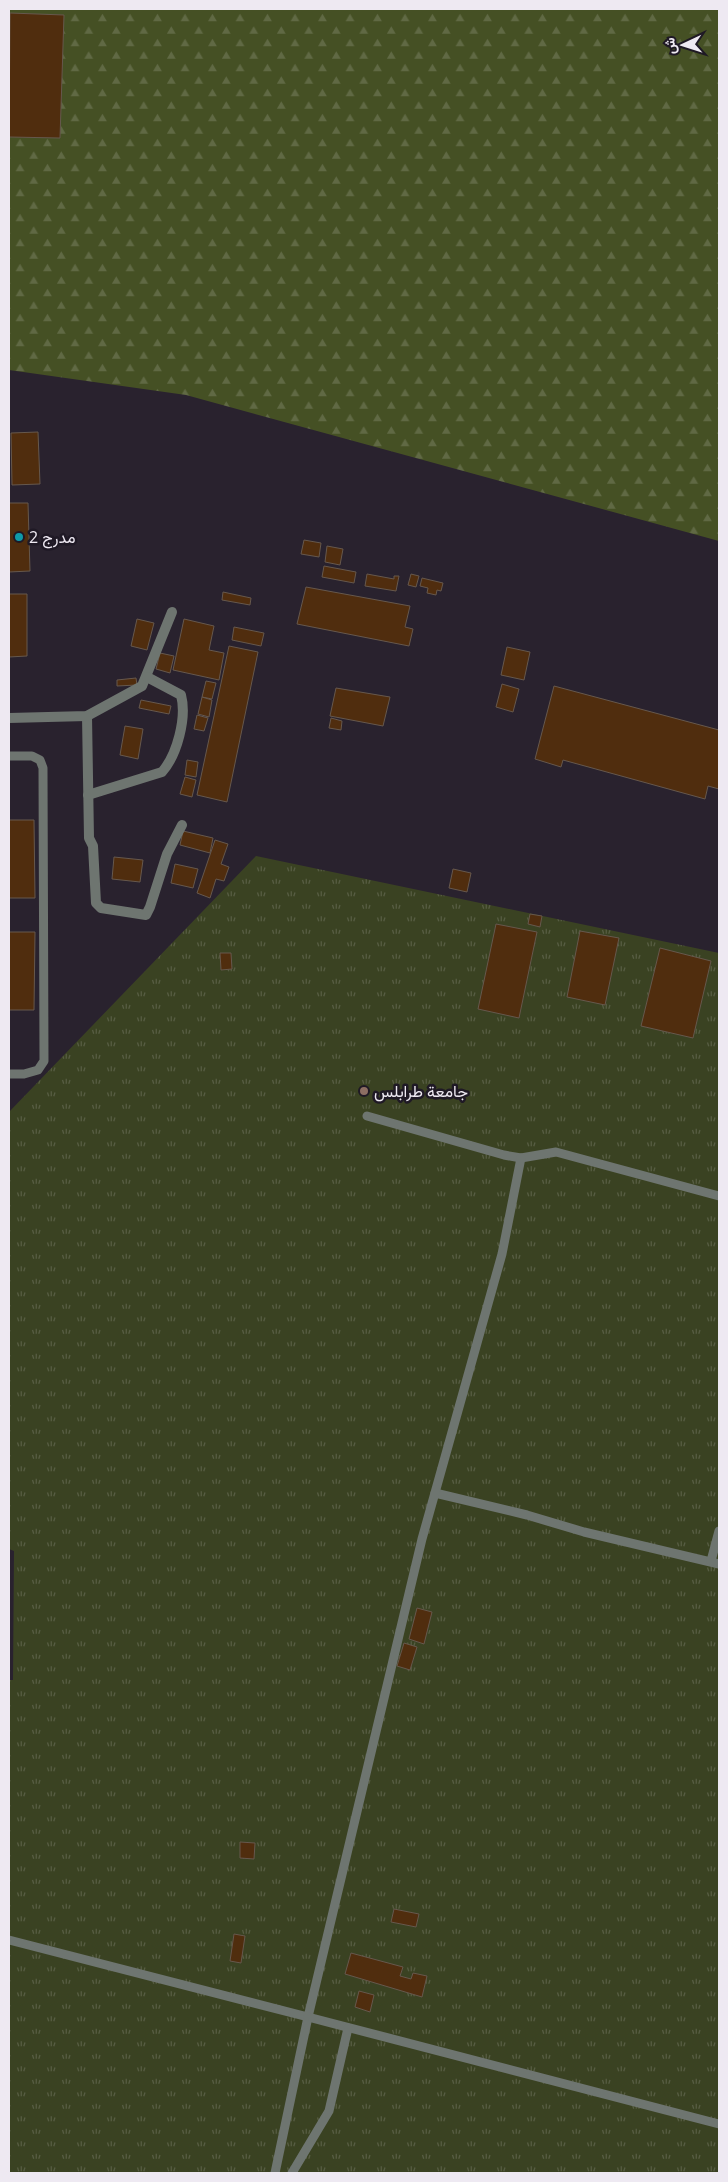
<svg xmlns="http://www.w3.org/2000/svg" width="728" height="2182" font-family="'Open Sans',Vazirmatn,sans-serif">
<defs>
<pattern id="grass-tufts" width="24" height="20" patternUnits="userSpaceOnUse" patternTransform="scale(1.25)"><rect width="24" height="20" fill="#3a4222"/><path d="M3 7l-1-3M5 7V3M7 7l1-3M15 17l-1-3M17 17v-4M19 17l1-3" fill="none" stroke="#575d43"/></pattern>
<pattern id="forest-firs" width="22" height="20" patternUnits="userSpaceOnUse" patternTransform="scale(1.25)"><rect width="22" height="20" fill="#455024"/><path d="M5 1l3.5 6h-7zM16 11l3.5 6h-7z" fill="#606944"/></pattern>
</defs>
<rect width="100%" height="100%" fill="#29222e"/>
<path fill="url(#grass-tufts)" d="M 256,856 L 719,953 L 719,2173 L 9,2173 L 9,1680 L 13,1680 L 14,1551 L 9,1549 L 9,1112 Z"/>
<path fill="url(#forest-firs)" d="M 9,9 L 719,9 L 719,541 L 186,395 L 9,370 Z"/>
<g fill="#502d0e" stroke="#66584d">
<path d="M 10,13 L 64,15 L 60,138 L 9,137 Z"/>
<path d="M 38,432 L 40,484 L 12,485 L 11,433 Z"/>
<path d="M 9,503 L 28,503 L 30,571 L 9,572 Z"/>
<path d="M 304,540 L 321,543 L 319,557 L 301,554 Z"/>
<path d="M 327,546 L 343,549 L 340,565 L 325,562 Z"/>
<path d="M 324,566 L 356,572 L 354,583 L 322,577 Z"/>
<path d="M 367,574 L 394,579 L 394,576 L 399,576 L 396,591 L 365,586 Z"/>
<path d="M 411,574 L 419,576 L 416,587 L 408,585 Z"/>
<path d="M 422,578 L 443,583 L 441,591 L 437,590 L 436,595 L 427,593 L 428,588 L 420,586 Z"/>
<path d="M 306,587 L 410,606 L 405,627 L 413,629 L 409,646 L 297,624 Z"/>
<path d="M 223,592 L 251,598 L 250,605 L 222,600 Z"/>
<path d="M 9,594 L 27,594 L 27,656 L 9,657 Z"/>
<path d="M 137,619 L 154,623 L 147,650 L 131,646 Z"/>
<path d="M 184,619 L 214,626 L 209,650 L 224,653 L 219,680 L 173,670 Z"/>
<path d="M 234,627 L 264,633 L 261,646 L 232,640 Z"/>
<path d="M 229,646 L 258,652 L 227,802 L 197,795 Z"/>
<path d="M 507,647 L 530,652 L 524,680 L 501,675 Z"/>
<path d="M 160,653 L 174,656 L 170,673 L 156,669 Z"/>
<path d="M 136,678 L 137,685 L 117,686 L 117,680 Z"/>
<path d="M 206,681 L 216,683 L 212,699 L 202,697 Z"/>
<path d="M 502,684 L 519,689 L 513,712 L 496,707 Z"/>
<path d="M 554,686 L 719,730 L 719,789 L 708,786 L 705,799 L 563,760 L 561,767 L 535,759 Z"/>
<path d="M 336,688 L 390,697 L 383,726 L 330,716 Z"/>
<path d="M 202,697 L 212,700 L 209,717 L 198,714 Z"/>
<path d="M 141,700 L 171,706 L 169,714 L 139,708 Z"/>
<path d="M 197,715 L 208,718 L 204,731 L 194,729 Z"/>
<path d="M 331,718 L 342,721 L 341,730 L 329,728 Z"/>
<path d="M 125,726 L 143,729 L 138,759 L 120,755 Z"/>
<path d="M 187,760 L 198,762 L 196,777 L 185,775 Z"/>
<path d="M 185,777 L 196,780 L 192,797 L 180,794 Z"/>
<path d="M 9,820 L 34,820 L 35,898 L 9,898 Z"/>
<path d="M 183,831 L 213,838 L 210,853 L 180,845 Z"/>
<path d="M 215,840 L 228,844 L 221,864 L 229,867 L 224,881 L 216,879 L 210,898 L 197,893 Z"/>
<path d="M 114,857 L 143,860 L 140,882 L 112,879 Z"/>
<path d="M 175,864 L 198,869 L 193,888 L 171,883 Z"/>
<path d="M 453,869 L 471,873 L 467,892 L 449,888 Z"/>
<path d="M 530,914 L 542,916 L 540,927 L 528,924 Z"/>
<path d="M 496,924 L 537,932 L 519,1018 L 478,1009 Z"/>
<path d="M 580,931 L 619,938 L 605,1005 L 567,997 Z"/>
<path d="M 9,932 L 35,932 L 34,1010 L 9,1010 Z"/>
<path d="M 660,948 L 711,961 L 693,1038 L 641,1026 Z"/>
<path d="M 220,953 L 231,953 L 232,969 L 221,970 Z"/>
<path d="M 417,1608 L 432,1612 L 424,1644 L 409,1639 Z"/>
<path d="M 404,1643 L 417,1647 L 410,1670 L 397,1666 Z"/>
<path d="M 240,1842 L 255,1843 L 254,1859 L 240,1858 Z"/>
<path d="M 394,1909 L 419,1914 L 416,1927 L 391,1922 Z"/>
<path d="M 234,1934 L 245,1936 L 241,1963 L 230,1961 Z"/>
<path d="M 351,1953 L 403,1967 L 400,1976 L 411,1979 L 413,1973 L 427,1976 L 422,1997 L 345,1974 Z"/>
<path d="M 359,1991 L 374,1995 L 370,2012 L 355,2007 Z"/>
</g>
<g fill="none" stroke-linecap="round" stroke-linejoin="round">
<g stroke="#6e7570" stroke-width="9">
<path d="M 9,756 L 32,756 L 40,760 L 43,768 L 44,1061 L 38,1070 L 24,1074 L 9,1074"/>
<path d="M 367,1116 L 504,1155 L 521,1158 L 556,1152 L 719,1196"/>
<path d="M 435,1493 L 527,1515 L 584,1532 L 719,1564"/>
<path d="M 711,1561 L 719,1531"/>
<path d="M 9,1940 L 308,2017 L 422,1539 L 502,1254 L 521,1158"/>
<path d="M 275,2173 L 308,2017 L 719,2124"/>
<path d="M 292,2173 L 329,2111 L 348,2028"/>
</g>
<g stroke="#6e7570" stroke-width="10">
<path d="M 87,716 L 89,838 L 93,846 L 96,903 L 101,908 L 146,915 L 150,907 L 167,854 L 182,825"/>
<path d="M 9,718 L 87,716 L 142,686 L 172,612"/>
<path d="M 88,795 L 162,772 C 177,755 187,718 181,695 L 147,677"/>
</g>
</g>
<circle fill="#0f9aa8" stroke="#1f1925" stroke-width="2" cx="19" cy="537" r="5"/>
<circle fill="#8d6e63" stroke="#1f1925" stroke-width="2" cx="364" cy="1091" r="5"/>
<g text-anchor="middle" stroke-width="5" stroke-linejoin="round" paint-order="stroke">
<g font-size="16" fill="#eee9f2" stroke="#1f1925" text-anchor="start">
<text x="29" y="543">مدرج 2</text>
<text x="374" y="1097">جامعة طرابلس</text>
</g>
</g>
<rect width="728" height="2182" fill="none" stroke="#eee9f2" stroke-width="20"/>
<g transform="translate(683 45) rotate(266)" stroke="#1f1925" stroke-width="4" paint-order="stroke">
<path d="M0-4L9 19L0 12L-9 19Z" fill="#eee9f2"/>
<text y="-8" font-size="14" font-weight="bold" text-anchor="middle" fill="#eee9f2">ش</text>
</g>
</svg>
